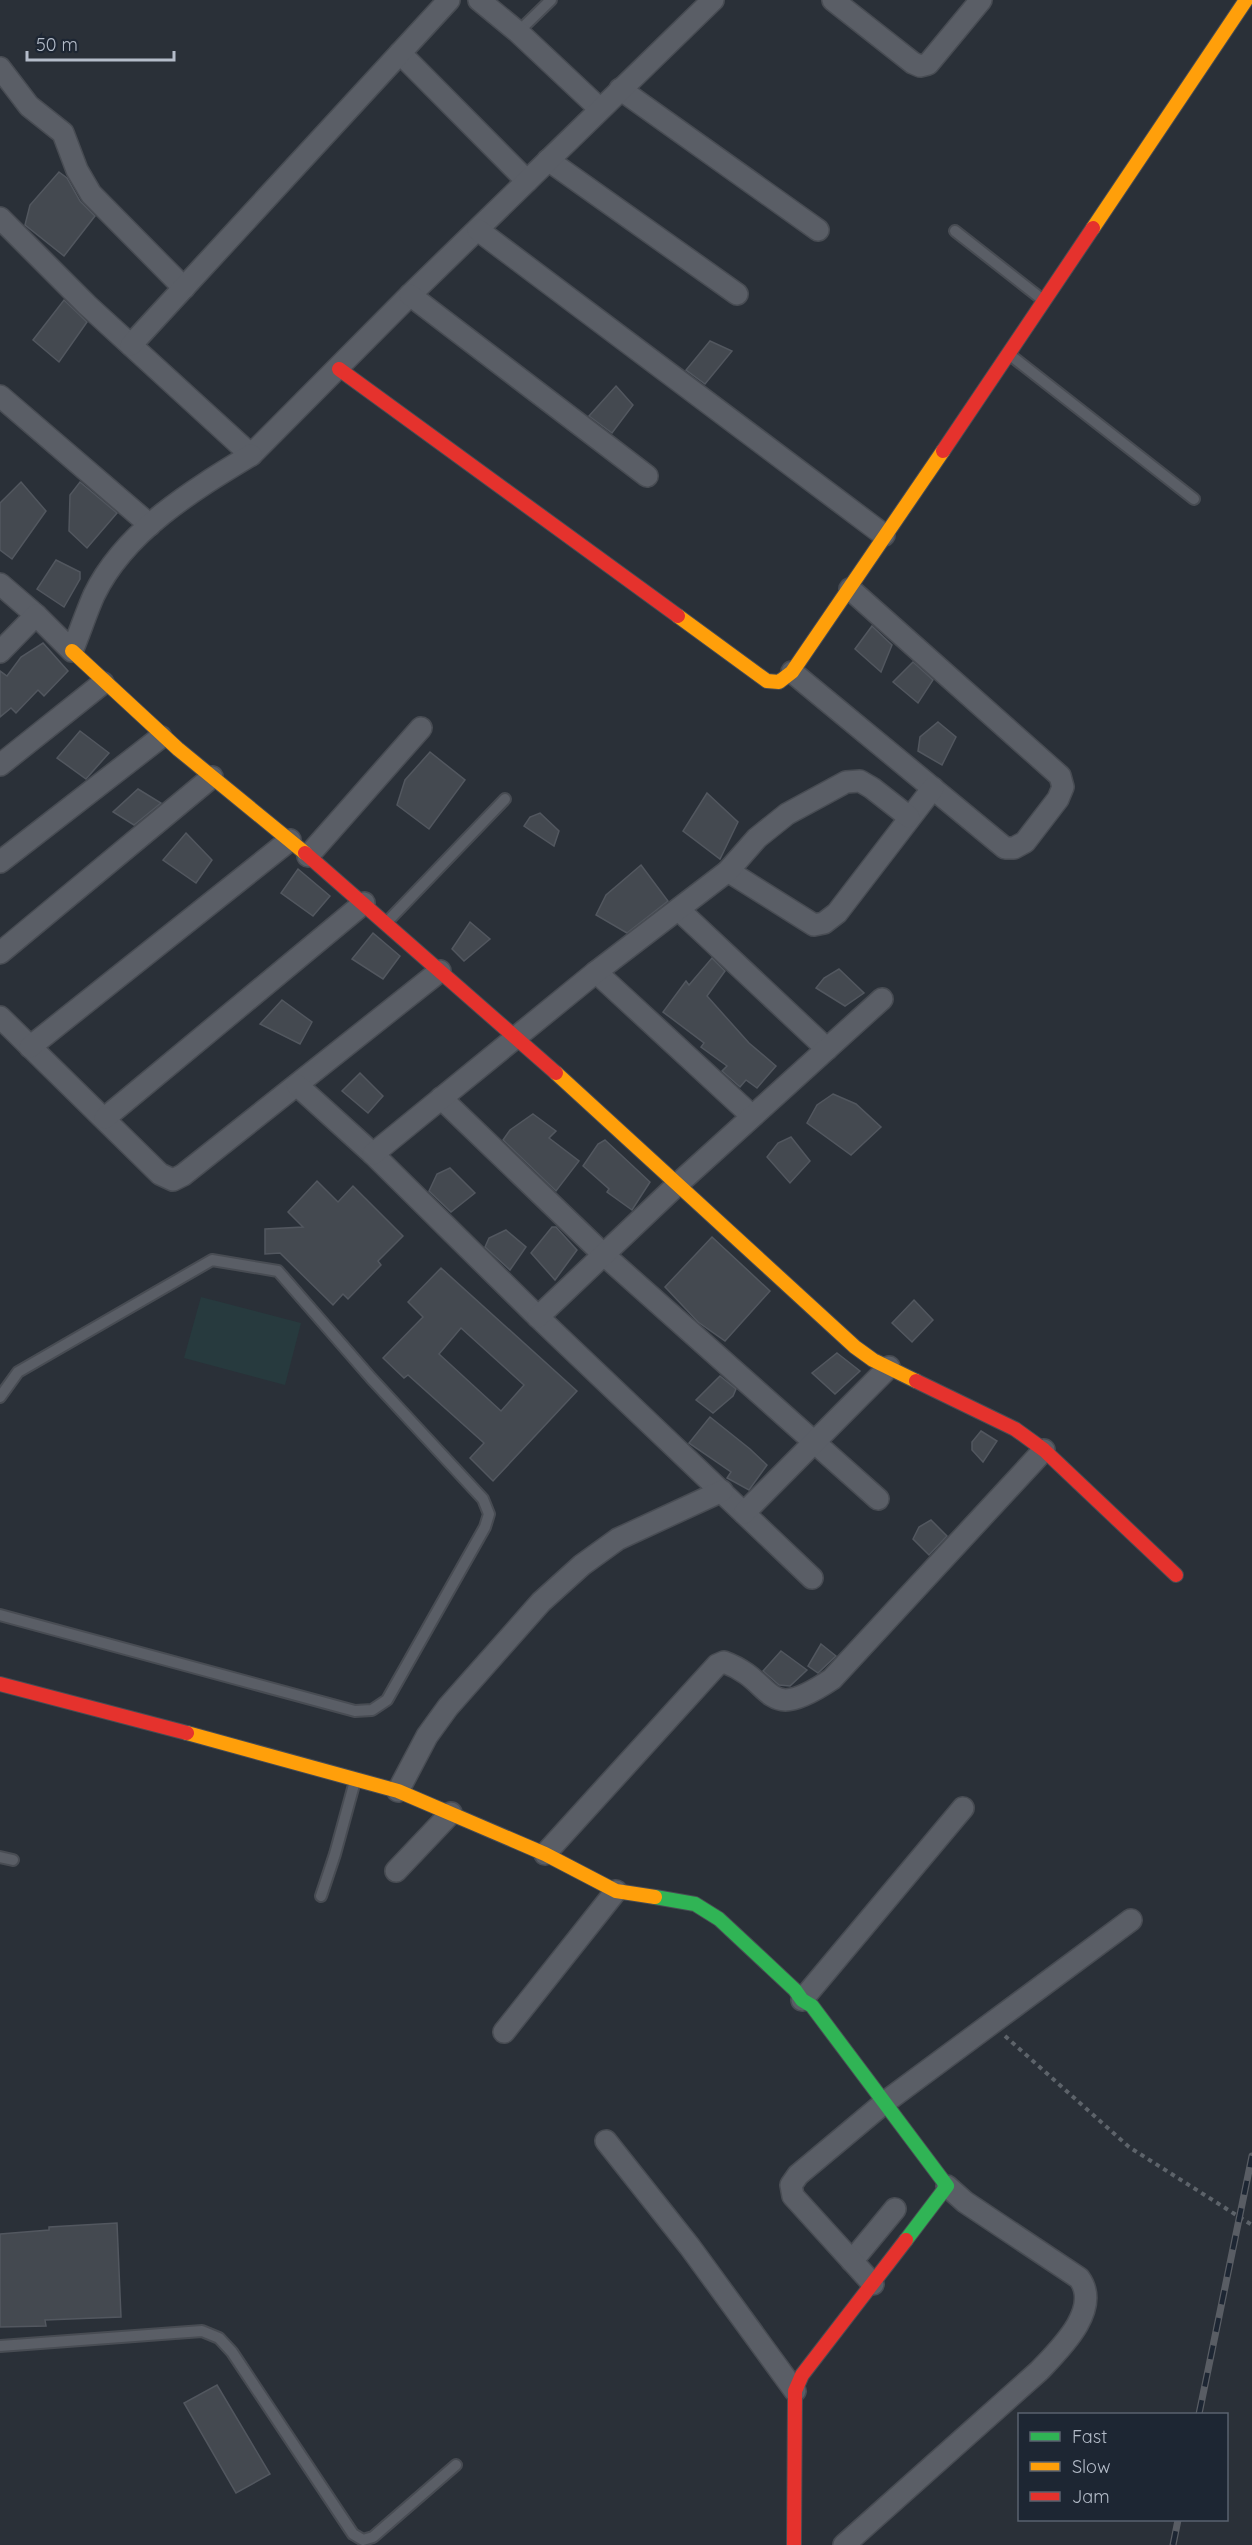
<svg xmlns="http://www.w3.org/2000/svg" width="1252" height="2545" font-family="Quicksand,sans-serif">
<rect width="100%" height="100%" fill="#2a3038"/>
<path fill="#273a3e" d="M 201,1297 L 301,1323 L 285,1385 L 184,1358 Z"/>
<g fill="#444950" stroke="#52575f" stroke-width="1.5" fill-rule="evenodd">
<path d="M 59,172 L 67,178 L 80,201 L 95,216 L 64,256 L 25,225 L 30,205 Z"/>
<path d="M 64,300 L 87,322 L 59,362 L 33,340 Z"/>
<path d="M 710,341 L 732,351 L 705,384 L 686,370 Z"/>
<path d="M 616,386 L 633,405 L 612,433 L 589,416 Z"/>
<path d="M 21,482 L 46,511 L 12,559 L 0,550 L 0,503 Z"/>
<path d="M 80,482 L 117,513 L 87,548 L 69,531 L 70,495 Z"/>
<path d="M 56,560 L 80,572 L 80,579 L 64,607 L 37,589 Z"/>
<path d="M 872,626 L 892,645 L 881,672 L 855,649 Z"/>
<path d="M 43,643 L 68,671 L 44,696 L 38,690 L 16,713 L 11,708 L 0,717 L 0,671 L 7,676 L 21,657 Z"/>
<path d="M 913,662 L 933,680 L 918,703 L 893,682 Z"/>
<path d="M 938,722 L 956,737 L 942,765 L 918,751 L 920,737 Z"/>
<path d="M 80,731 L 109,753 L 86,779 L 57,758 Z"/>
<path d="M 430,752 L 465,780 L 429,829 L 397,805 L 405,780 Z"/>
<path d="M 138,789 L 161,803 L 134,825 L 113,812 Z"/>
<path d="M 707,793 L 738,822 L 720,859 L 683,831 Z"/>
<path d="M 540,813 L 559,831 L 554,846 L 524,826 L 530,817 Z"/>
<path d="M 186,833 L 212,860 L 196,883 L 163,860 Z"/>
<path d="M 641,865 L 668,901 L 627,933 L 596,915 L 606,895 Z"/>
<path d="M 298,869 L 330,896 L 313,916 L 281,893 Z"/>
<path d="M 470,922 L 490,939 L 464,961 L 452,949 Z"/>
<path d="M 373,933 L 400,956 L 383,979 L 352,959 Z"/>
<path d="M 712,958 L 725,971 L 707,996 L 749,1043 L 776,1066 L 757,1088 L 746,1080 L 740,1087 L 722,1071 L 727,1066 L 701,1047 L 704,1043 L 663,1012 L 686,981 L 689,985 Z"/>
<path d="M 839,969 L 864,993 L 845,1006 L 816,988 L 824,978 Z"/>
<path d="M 282,1000 L 312,1022 L 300,1044 L 260,1024 Z"/>
<path d="M 360,1073 L 383,1096 L 368,1113 L 342,1091 Z"/>
<path d="M 833,1094 L 856,1104 L 881,1127 L 851,1155 L 807,1123 L 817,1105 Z"/>
<path d="M 533,1114 L 556,1131 L 549,1138 L 579,1161 L 556,1191 L 503,1140 L 510,1130 Z"/>
<path d="M 791,1137 L 810,1161 L 790,1183 L 767,1157 L 778,1143 Z"/>
<path d="M 605,1140 L 650,1182 L 632,1210 L 607,1192 L 609,1189 L 583,1166 L 598,1144 Z"/>
<path d="M 450,1168 L 475,1193 L 451,1212 L 429,1191 L 437,1174 Z"/>
<path d="M 317,1181 L 338,1202 L 353,1186 L 403,1236 L 378,1261 L 381,1265 L 348,1299 L 343,1294 L 333,1305 L 280,1253 L 265,1254 L 265,1229 L 303,1227 L 288,1212 Z"/>
<path d="M 552,1227 L 556,1227 L 577,1250 L 555,1280 L 531,1253 Z"/>
<path d="M 506,1230 L 526,1247 L 510,1270 L 485,1247 L 489,1238 Z"/>
<path d="M 712,1237 L 770,1291 L 725,1341 L 698,1322 L 665,1287 Z"/>
<path d="M 441,1268 L 577,1391 L 493,1481 L 470,1458 L 484,1443 L 408,1375 L 404,1378 L 383,1358 L 423,1317 L 408,1302 ZM 461,1328 L 524,1385 L 501,1411 L 439,1354 Z"/>
<path d="M 914,1300 L 933,1320 L 912,1342 L 892,1323 Z"/>
<path d="M 837,1353 L 860,1371 L 835,1394 L 812,1373 Z"/>
<path d="M 720,1376 L 736,1389 L 733,1396 L 713,1413 L 696,1400 Z"/>
<path d="M 710,1417 L 750,1449 L 767,1465 L 749,1490 L 727,1478 L 731,1472 L 689,1443 Z"/>
<path d="M 981,1431 L 997,1441 L 983,1462 L 972,1450 L 972,1442 Z"/>
<path d="M 931,1520 L 947,1536 L 929,1555 L 913,1539 L 919,1527 Z"/>
<path d="M 821,1644 L 836,1656 L 818,1673 L 808,1666 Z"/>
<path d="M 781,1651 L 807,1670 L 790,1686 L 779,1685 L 763,1671 Z"/>
<path d="M 117,2223 L 121,2317 L 45,2320 L 46,2326 L 0,2327 L 0,2234 L 49,2230 L 49,2227 Z"/>
<path d="M 217,2385 L 270,2474 L 236,2493 L 184,2403 Z"/>
</g>
<g fill="none" stroke-linecap="round" stroke-linejoin="round">
<defs>
<g id="lane">
<path d="M 518,32 L 551,0"/>
<path d="M 955,231 L 1043,300"/>
<path d="M 1010,355 L 1194,499"/>
<path d="M 386,923 L 505,799"/>
<path d="M 0,1397 L 18,1372 L 212,1260 L 278,1271 L 371,1378 L 483,1499 L 489,1514 L 485,1527 L 387,1700 L 372,1710 L 355,1711 L 0,1615"/>
<path d="M 0,1857 L 13,1860"/>
<path d="M 321,1896 L 335,1854 L 355,1781"/>
<path d="M 0,2346 L 202,2331 L 219,2338 L 232,2352 L 353,2534 L 363,2540 L 373,2537 L 456,2465"/>
</g>
<g id="street">
<path d="M 479,0 L 518,32 L 600,109"/>
<path d="M 833,0 L 913,63 L 920,66 L 928,64 L 981,0"/>
<path d="M 400,53 L 527,181"/>
<path d="M 0,68 L 29,106 L 63,133 L 77,170 L 91,194 L 184,288"/>
<path d="M 620,89 L 818,230"/>
<path d="M 548,160 L 737,294"/>
<path d="M 0,218 L 87,305 L 251,455 L 410,295 L 713,0"/>
<path d="M 478,230 L 884,535"/>
<path d="M 410,295 L 647,476"/>
<path d="M 131,345 L 449,0"/>
<path d="M 0,396 L 150,525"/>
<path d="M 0,584 L 36,615"/>
<path d="M 0,652 L 36,615 L 72,651 C 80,632 86,613 94,595 C 125,531 193,490 251,455"/>
<path d="M 792,672 L 1005,848 L 1014,848 L 1025,842 L 1058,799 L 1063,787 L 1060,776 L 850,589"/>
<path d="M 0,765 L 103,683"/>
<path d="M 308,856 L 421,728"/>
<path d="M 0,862 L 161,737"/>
<path d="M 728,871 L 814,925 L 824,923 L 837,913 L 933,788"/>
<path d="M 679,910 L 827,1049"/>
<path d="M 0,953 L 212,777"/>
<path d="M 596,972 L 752,1116"/>
<path d="M 0,1017 L 160,1174 L 173,1180 L 183,1175 L 440,971"/>
<path d="M 30,1047 L 290,840"/>
<path d="M 297,1085 L 373,1154 L 538,1317 L 812,1578"/>
<path d="M 441,1098 L 603,1254 L 878,1499"/>
<path d="M 105,1118 L 364,903"/>
<path d="M 373,1154 L 596,972 L 728,871 L 757,838 L 787,814 L 846,782 L 860,781 L 872,788 L 909,817"/>
<path d="M 538,1317 L 679,1183 L 882,999"/>
<path d="M 744,1513 L 889,1367"/>
<path d="M 398,1791 L 427,1736 L 448,1707 L 541,1602 L 582,1565 L 618,1539 L 722,1491"/>
<path d="M 545,1854 L 717,1665 L 724,1662 C 778,1682 762,1726 832,1679 L 1044,1450"/>
<path d="M 396,1871 L 451,1813"/>
<path d="M 802,2000 L 963,1808"/>
<path d="M 504,2032 L 616,1891"/>
<path d="M 606,2141 L 690,2247 L 795,2391"/>
<path d="M 852,2261 L 895,2209"/>
<path d="M 873,2284 L 793,2196 L 791,2185 L 798,2175 L 884,2103 L 1131,1920"/>
<path d="M 844,2545 L 1039,2371 C 1060,2349 1102,2309 1079,2278 L 965,2202 L 947,2186"/>
</g>
<path id="fast" d="M 655,1897 L 695,1904 L 719,1919 L 795,1990 L 802,2000 L 812,2006 L 947,2186 L 906,2240"/>
<g id="slow">
<path d="M 1093,228 L 1246,0"/>
<path d="M 678,616 L 767,681 L 779,682 L 792,672 L 943,451"/>
<path d="M 72,651 L 178,749 L 305,853"/>
<path d="M 556,1073 L 855,1347 L 873,1360 L 916,1381"/>
<path d="M 187,1733 L 398,1791 L 545,1854 L 616,1891 L 655,1897"/>
</g>
<g id="jam">
<path d="M 339,369 L 678,616"/>
<path d="M 943,451 L 1093,228"/>
<path d="M 305,853 L 556,1073"/>
<path d="M 916,1381 L 1015,1429 L 1044,1450 L 1176,1575"/>
<path d="M 0,1684 L 187,1733"/>
<path d="M 794,2545 L 795,2391 L 802,2375 L 906,2240"/>
</g>
</defs>
<use href="#lane" stroke="#484c53" stroke-width="14"/>
<use href="#street" stroke="#484c53" stroke-width="24"/>
<use href="#fast" stroke="#484c53" stroke-width="16"/>
<use href="#slow" stroke="#484c53" stroke-width="16"/>
<use href="#jam" stroke="#484c53" stroke-width="16"/>
<path stroke="#5d636a" stroke-width="4" stroke-dasharray="4.5 4.5" stroke-linecap="butt" d="M 1005,2036 L 1129,2147 L 1252,2225"/>
<use href="#lane" stroke="#5a5e66" stroke-width="10"/>
<use href="#street" stroke="#5a5e66" stroke-width="21"/>
<use href="#fast" stroke="#30b455" stroke-width="14"/>
<use href="#slow" stroke="#ff9f0a" stroke-width="14"/>
<use href="#jam" stroke="#e5322d" stroke-width="14"/>
<defs>
<g id="rail">
<path d="M 1199,2414 L 1252,2156"/>
<path d="M 1173,2545 L 1178,2520"/>
</g>
</defs>
<use href="#rail" stroke="#595d64" stroke-width="7"/>
<use href="#rail" stroke="#1d2633" stroke-width="4.5" stroke-dasharray="14" stroke-linecap="butt"/>
</g>
<rect x="1018" y="2413" width="210" height="108" fill="#1d2633" stroke="#59626f" stroke-width="1.5"/>
<rect x="1030" y="2432" width="30" height="9" fill="#30b455" stroke="#59626f" stroke-width="1.5"/>
<text x="1072" y="2443" font-size="18" fill="#b4bcc9">Fast</text>
<rect x="1030" y="2462" width="30" height="9" fill="#ff9f0a" stroke="#59626f" stroke-width="1.5"/>
<text x="1072" y="2473" font-size="18" fill="#b4bcc9">Slow</text>
<rect x="1030" y="2492" width="30" height="9" fill="#e5322d" stroke="#59626f" stroke-width="1.5"/>
<text x="1072" y="2503" font-size="18" fill="#b4bcc9">Jam</text>
<path d="M27 51v9h147v-9" fill="none" stroke="#b4bcc9" stroke-width="3"/>
<text x="36" y="51" font-size="18" fill="#b4bcc9" stroke="#1d2633" stroke-width="4.5" paint-order="stroke">50 m</text>
</svg>
